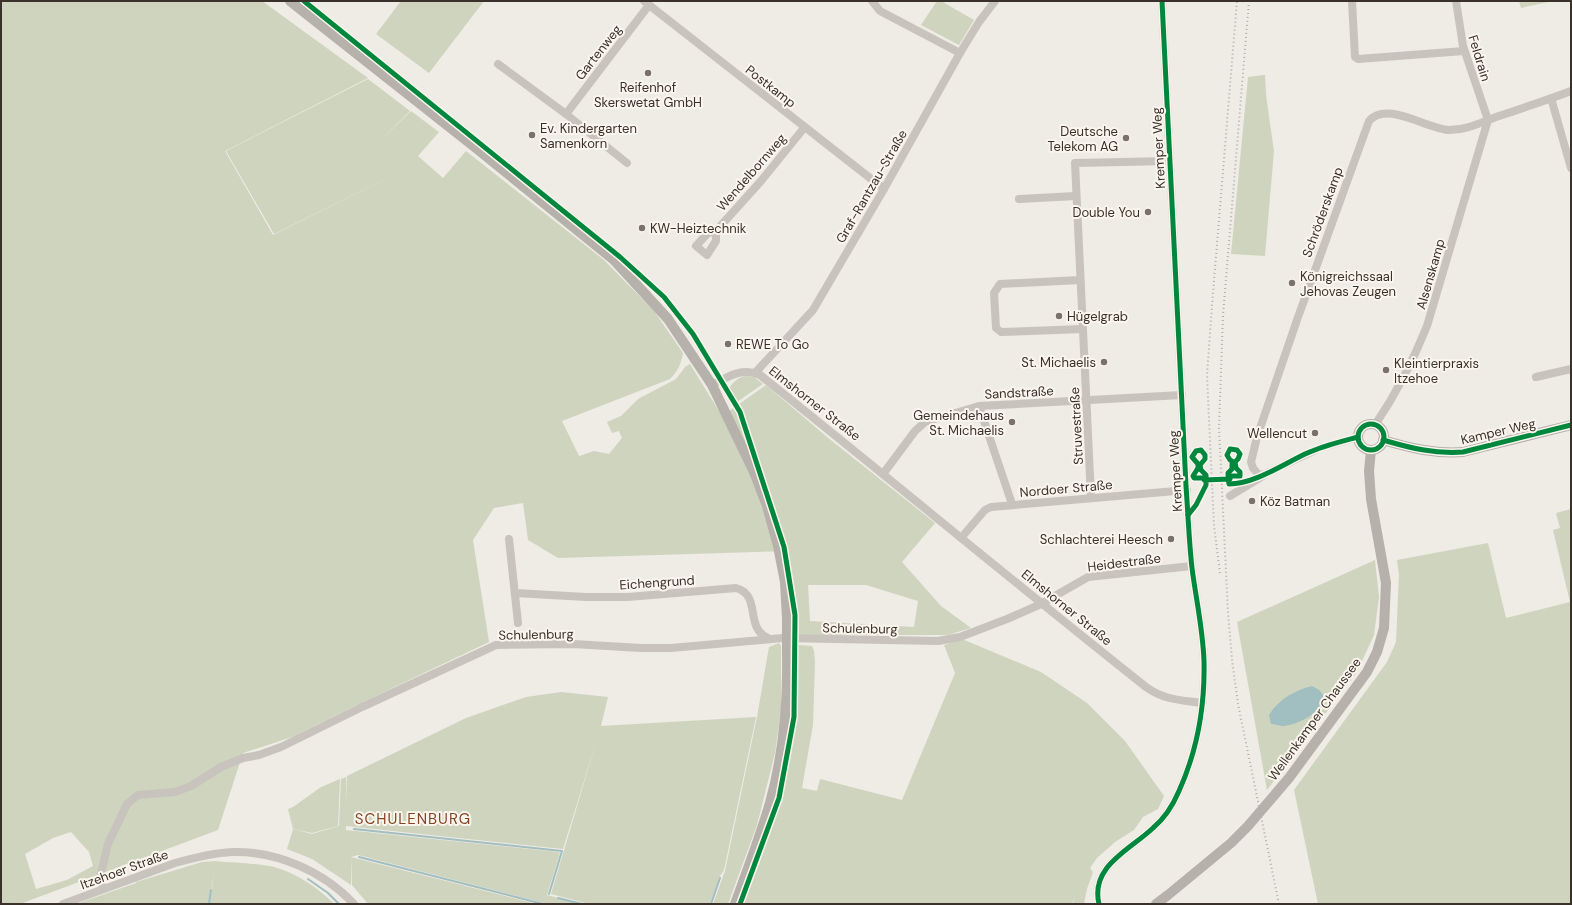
<svg xmlns="http://www.w3.org/2000/svg" width="1572" height="905" font-family="'DM Sans',sans-serif">
<rect width="100%" height="100%" fill="#efebe5"/>
<g fill="#cfd4bf" fill-rule="evenodd">
<path d="M 1,1 L 262,1 L 368,78 L 225,151 L 273,235 L 412,166 L 274,234 L 226,151 L 368,79 L 410,111 L 380,141 L 411,111 L 439,132 L 418,156 L 443,178 L 466,151 L 604,260 L 654,311 L 683,353 C 681,364 678,371 670,379 L 562,421 L 579,456 L 594,451 L 609,454 L 622,438 L 619,431 L 612,433 L 607,422 L 621,416 L 638,399 L 676,379 L 685,367 L 690,364 L 722,416 L 766,385 L 827,437 L 935,523 L 902,562 L 941,606 L 971,628 L 948,635 L 794,635 L 788,551 L 558,558 L 528,540 L 523,503 L 494,508 L 473,540 L 489,642 L 363,702 L 292,737 L 243,753 L 218,830 L 20,904 L 1,904 ZM 808,585 L 866,585 L 918,601 L 914,627 L 810,621 ZM 71,832 L 89,852 L 93,866 L 67,880 L 36,889 L 25,854 L 53,838 Z"/>
<path d="M 401,1 L 484,1 L 429,73 L 376,34 Z"/>
<path d="M 937,1 L 941,1 L 974,20 L 959,45 L 921,25 Z"/>
<path d="M 1519,1 L 1553,1 L 1521,8 Z"/>
<path d="M 1265,75 L 1266,95 L 1274,151 L 1265,256 L 1231,254 L 1248,77 Z"/>
<path d="M 745,376 L 754,377 L 763,384 L 734,404 L 728,390 C 732,383 737,378 745,376 Z"/>
<path d="M 1571,509 L 1571,904 L 1318,904 L 1294,790 L 1387,662 L 1396,642 L 1399,575 L 1397,560 L 1488,543 L 1506,618 L 1570,602 L 1553,530 L 1560,528 L 1556,513 Z"/>
<path d="M 1375,560 L 1379,597 L 1374,635 L 1357,672 L 1267,790 L 1237,622 Z"/>
<path d="M 962,639 L 1041,672 L 1087,703 L 1125,741 L 1164,796 L 1158,809 L 1143,817 L 1134,830 L 1115,842 L 1097,858 L 1090,868 L 1093,872 L 1087,889 L 1084,904 L 1073,904 L 1075,896 L 1072,904 L 744,904 C 761,857 782,810 789,761 C 795,723 796,684 798,645 L 812,646 L 814,651 L 815,662 L 813,725 L 802,788 L 817,791 L 820,779 L 902,800 L 955,673 L 944,645 Z"/>
<path d="M 779,643 L 781,646 L 781,711 L 775,753 L 757,825 L 728,904 L 713,904 L 725,871 L 757,717 L 769,647 Z"/>
<path d="M 561,692 L 608,697 L 601,726 L 756,717 L 724,870 L 720,876 L 710,904 L 589,904 L 551,894 L 597,739 L 563,849 L 346,826 L 346,830 L 558,852 L 560,853 L 547,895 L 579,904 L 548,904 L 358,855 L 351,857 L 351,885 L 312,859 L 287,849 L 293,829 L 312,834 L 339,826 L 341,779 L 346,777 L 346,801 L 347,776 L 466,718 L 526,697 Z"/>
<path d="M 340,779 L 338,826 L 312,833 L 293,829 L 288,809 L 293,807 L 321,787 Z"/>
<path d="M 351,857 L 537,904 L 368,904 L 352,885 Z"/>
<path d="M 215,861 C 233,863 257,863 274,867 C 297,873 318,888 334,904 L 210,904 L 214,873 L 209,904 L 76,904 L 136,883 L 135,898 L 136,882 L 202,862 Z"/>
</g>
<path fill="#a1bec0" d="M 1312,686 L 1319,690 L 1324,696 C 1321,713 1300,724 1284,726 C 1279,726 1275,724 1271,724 L 1269,715 C 1278,700 1295,690 1312,686 Z"/>
<g fill="none" stroke-linecap="round" stroke-linejoin="round">
<g stroke="#a1bec0" stroke-width="2">
<path d="M 354,829 L 562,851 L 549,894"/>
<path d="M 359,857 L 543,904"/>
<path d="M 308,879 L 328,893 L 339,904"/>
<path d="M 558,898 L 582,904"/>
<path d="M 209,904 L 211,890"/>
<path d="M 711,904 L 720,878"/>
</g>
<g stroke="#c8c3bd" stroke-width="8">
<path d="M 644,1 L 884,189"/>
<path d="M 872,1 L 880,11 L 960,53"/>
<path d="M 1352,1 L 1355,57 L 1358,59 L 1464,51"/>
<path d="M 1456,1 L 1463,46 L 1488,120"/>
<path d="M 498,64 L 566,114 L 627,163"/>
<path d="M 1551,98 L 1571,168"/>
<path d="M 566,114 L 649,5"/>
<path d="M 1019,199 L 1076,196"/>
<path d="M 716,231 L 716,241 L 707,255 L 696,246 L 708,233 L 716,231 L 761,181 L 804,128"/>
<path d="M 1080,280 L 1000,284 L 994,293 L 996,328 L 1001,332 L 1083,329"/>
<path d="M 755,373 L 813,310 L 884,189 L 960,53 L 979,22 L 995,1"/>
<path d="M 1536,377 L 1571,369"/>
<path d="M 712,385 C 727,377 742,367 760,375 C 889,478 1016,584 1146,687 C 1164,700 1180,700 1202,703"/>
<path d="M 979,406 L 1012,504"/>
<path d="M 1375,425 C 1396,394 1413,361 1427,326 L 1488,120"/>
<path d="M 1358,437 L 1320,448 L 1263,475 L 1258,474 L 1253,468 L 1251,462 L 1257,437 L 1297,320 L 1369,121 C 1386,100 1427,129 1449,130 C 1467,130 1482,122 1499,116 C 1523,108 1547,100 1571,91"/>
<path d="M 883,474 L 915,431 L 925,422 L 979,406 L 1182,395"/>
<path d="M 1230,496 L 1266,474"/>
<path d="M 1091,497 L 1075,163 L 1169,161"/>
<path d="M 961,538 L 985,510 L 991,507 L 1187,490"/>
<path d="M 509,539 L 518,623"/>
<path d="M 515,593 L 586,597 L 628,597 L 736,588 C 762,595 744,628 768,638"/>
<path d="M 103,889 L 100,878 L 108,844 L 127,804 L 138,795 L 175,792 L 191,786 L 221,767 L 243,758 L 259,755 L 281,747 L 362,707 L 496,645 L 573,644 L 641,648 L 671,648 L 783,638 L 938,641 L 960,637 L 1007,619 L 1041,604 L 1088,577 L 1192,566"/>
<path d="M 63,904 L 175,863 C 193,858 213,853 232,852 C 277,851 323,871 354,904"/>
<path d="M 1099,904 C 1090,866 1130,850 1153,828 C 1165,818 1173,805 1179,791 C 1197,751 1205,706 1204,661 C 1203,630 1196,599 1192,568 C 1189,541 1188,513 1186,486 L 1162,1"/>
</g>
<g stroke="#b7b1ac" stroke-width="10">
<path d="M 290,1 L 476,148 L 614,260 L 668,319 L 712,385 L 754,472 L 767,506 L 778,546 L 785,582 L 787,618"/>
<circle cx="1371" cy="437" r="13"/>
<path d="M 1383,440 C 1410,448 1434,454 1463,452 L 1571,425"/>
<path d="M 735,904 C 747,871 760,837 770,803 C 783,756 788,705 787,655"/>
<path d="M 1156,904 L 1168,895 L 1231,843 L 1248,826 L 1289,778 L 1367,672 L 1377,652 L 1384,628 L 1386,583 L 1371,499 L 1369,471 L 1371,450"/>
</g>
<g stroke="#b0aca7" stroke-width="2" stroke-dasharray="1 3" stroke-linecap="butt">
<path d="M 1249,1 L 1223,315 L 1219,428 L 1228,613 L 1232,660 L 1238,704 L 1279,904"/>
<path d="M 1220,573 L 1214,526 L 1207,375 L 1212,305 L 1237,1"/>
</g>
<path stroke="#b7b1ac" stroke-width="10" d="M 787,618 L 787,655"/>
<defs>
<g id="cycleway">
<path d="M 304,1 L 620,257 L 664,297 L 693,334 L 740,412 L 784,547 L 795,615 L 794,717 L 779,798 L 740,904"/>
<circle cx="1371" cy="437" r="13"/>
<path d="M 1383,440 C 1410,448 1434,454 1463,452 L 1571,425"/>
<path d="M 1188,515 L 1196,505 L 1206,485 L 1206,475 L 1201,470 L 1200,465 L 1205,459 L 1205,455 L 1201,450 L 1196,451 L 1192,457 L 1198,464 L 1198,468 L 1193,476 L 1194,478 L 1203,478 L 1204,480 L 1230,479 L 1230,476 L 1240,476 L 1240,472 L 1236,468 L 1235,462 L 1238,459 L 1240,454 L 1237,450 L 1230,449 L 1227,455 L 1230,460 L 1232,461 L 1232,469 L 1228,473 C 1228,476 1228,480 1229,484 C 1254,484 1282,465 1305,454 C 1322,446 1339,442 1358,437"/>
<path d="M 1099,904 C 1090,866 1130,850 1153,828 C 1165,818 1173,805 1179,791 C 1197,751 1205,706 1204,661 C 1203,630 1196,599 1192,568 C 1189,541 1188,513 1186,486 L 1162,1"/>
</g>
</defs>
<use href="#cycleway" stroke="#faf5ed" stroke-width="8"/>
<use href="#cycleway" stroke="#00873e" stroke-width="5"/>
</g>
<g fill="#79726c" stroke="#faf5ed" stroke-width="1.5">
<circle cx="648" cy="73" r="4"/>
<circle cx="532" cy="135" r="4"/>
<circle cx="1126" cy="138" r="4"/>
<circle cx="1148" cy="212" r="4"/>
<circle cx="642" cy="228" r="4"/>
<circle cx="1292" cy="283" r="4"/>
<circle cx="1059" cy="316" r="4"/>
<circle cx="728" cy="344" r="4"/>
<circle cx="1104" cy="362" r="4"/>
<circle cx="1386" cy="370" r="4"/>
<circle cx="1012" cy="422" r="4"/>
<circle cx="1315" cy="433" r="4"/>
<circle cx="1252" cy="501" r="4"/>
<circle cx="1171" cy="539" r="4"/>
</g>
<g text-anchor="middle" stroke-width="4" stroke-linejoin="round" paint-order="stroke">
<g font-size="13" fill="#3a312b" stroke="#faf5ed">
<text transform="translate(598 52) rotate(-52)" y="5">Gartenweg</text>
<text transform="translate(1480 58) rotate(73)" y="5">Feldrain</text>
<text transform="translate(771 86) rotate(38)" y="5">Postkamp</text>
<text transform="translate(1158 148) rotate(-93)" y="5">Kremper Weg</text>
<text transform="translate(751 172) rotate(-49)" y="5">Wendelbornweg</text>
<text transform="translate(871 186) rotate(-60)" y="5">Graf-Rantzau-Straße</text>
<text transform="translate(1322 212) rotate(-70)" y="5">Schröderskamp</text>
<text transform="translate(1430 274) rotate(-74)" y="5">Alsenskamp</text>
<text transform="translate(1019 392) rotate(-3)" y="5">Sandstraße</text>
<text transform="translate(815 403) rotate(38)" y="5">Elmshorner Straße</text>
<text transform="translate(1076 426) rotate(-93)" y="5">Struvestraße</text>
<text transform="translate(1498 431) rotate(-13)" y="5">Kamper Weg</text>
<text transform="translate(1175 471) rotate(-93)" y="5">Kremper Weg</text>
<text transform="translate(1066 488) rotate(-5)" y="5">Nordoer Straße</text>
<text transform="translate(1124 562) rotate(-7)" y="5">Heidestraße</text>
<text transform="translate(657 582) rotate(-4)" y="5">Eichengrund</text>
<text transform="translate(1067 607) rotate(39)" y="5">Elmshorner Straße</text>
<text transform="translate(860 628) rotate(1)" y="5">Schulenburg</text>
<text transform="translate(536 634) rotate(-1)" y="5">Schulenburg</text>
<text transform="translate(1314 719) rotate(-54)" y="5">Wellenkamper Chaussee</text>
<text transform="translate(124 869) rotate(-20)" y="5">Itzehoer Straße</text>
</g>
<g font-size="13" fill="#3a312b" stroke="#faf5ed" text-anchor="start">
<text x="648" y="92" text-anchor="middle">Reifenhof<tspan x="648" dy="15">Skerswetat GmbH</tspan></text>
<text x="540" y="133">Ev. Kindergarten<tspan x="540" dy="15">Samenkorn</tspan></text>
<text x="1118" y="136" text-anchor="end">Deutsche<tspan x="1118" dy="15">Telekom AG</tspan></text>
<text x="1140" y="217" text-anchor="end">Double You</text>
<text x="650" y="233">KW-Heiztechnik</text>
<text x="1300" y="281">Königreichssaal<tspan x="1300" dy="15">Jehovas Zeugen</tspan></text>
<text x="1067" y="321">Hügelgrab</text>
<text x="736" y="349">REWE To Go</text>
<text x="1096" y="367" text-anchor="end">St. Michaelis</text>
<text x="1394" y="368">Kleintierpraxis<tspan x="1394" dy="15">Itzehoe</tspan></text>
<text x="1004" y="420" text-anchor="end">Gemeindehaus<tspan x="1004" dy="15">St. Michaelis</tspan></text>
<text x="1307" y="438" text-anchor="end">Wellencut</text>
<text x="1260" y="506">Köz Batman</text>
<text x="1163" y="544" text-anchor="end">Schlachterei Heesch</text>
</g>
<g font-size="15" letter-spacing="1" fill="#874425" stroke="#faf5ed">
<text x="413" y="824">SCHULENBURG</text>
</g>
</g>
<rect width="1572" height="905" fill="none" stroke="#3a312b" stroke-width="4"/>
</svg>
